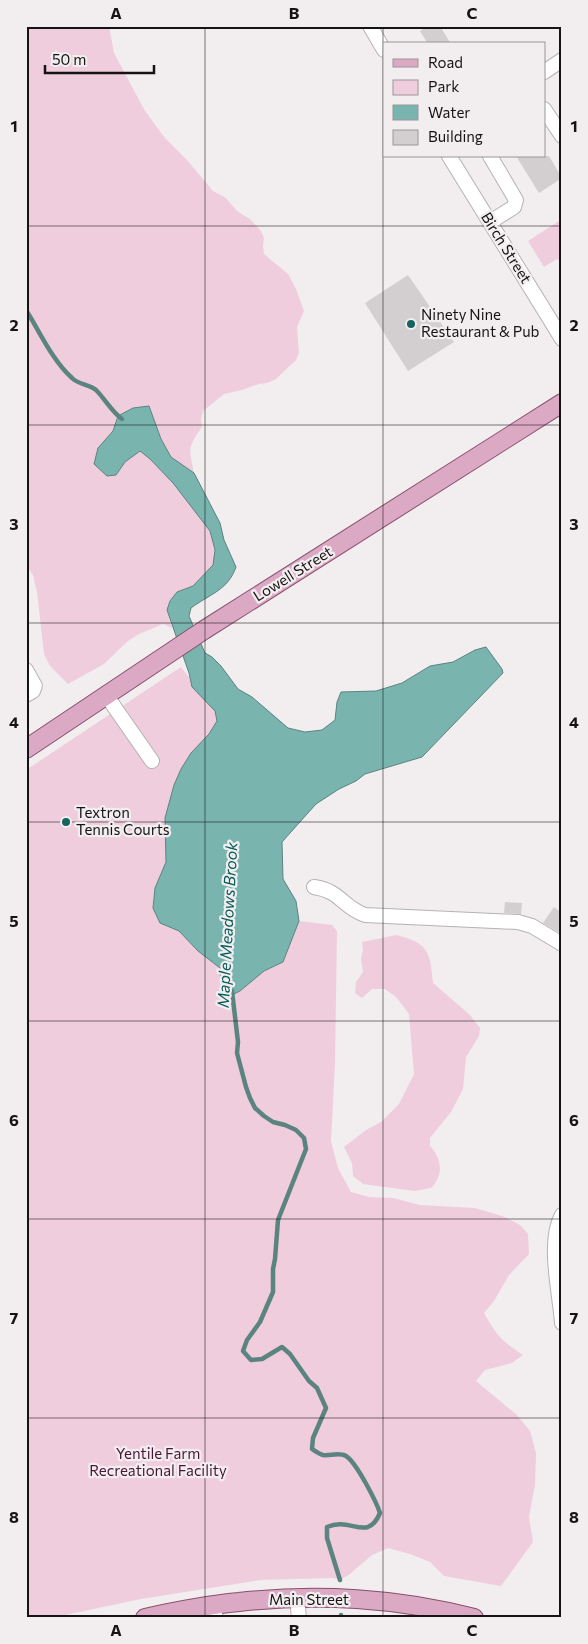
<svg xmlns="http://www.w3.org/2000/svg" width="588" height="1644" font-family="Commissioner,sans-serif">
<rect width="100%" height="100%" fill="#f2eef0"/>
<g fill="#efcddd">
<path d="M 26,26 L 109,26 L 114,53 L 145,111 L 165,138 L 187,160 L 213,191 L 226,198 L 237,211 L 250,219 L 261,231 L 264,238 L 263,246 L 264,254 L 288,274 L 296,289 L 304,311 L 297,327 L 299,353 L 296,360 L 276,379 L 267,383 L 259,384 L 242,390 L 224,394 L 203,411 L 201,419 L 202,427 C 187,448 189,449 194,473 L 171,457 L 161,439 L 118,416 L 113,431 L 98,448 L 116,475 L 125,462 L 140,451 L 150,459 L 173,483 L 210,531 L 215,550 L 213,565 L 193,586 L 177,592 L 167,610 L 172,628 L 163,624 L 139,634 L 128,641 L 104,664 L 68,684 L 50,666 L 44,654 L 37,592 L 33,575 L 26,565 Z"/>
<path d="M 562,219 L 562,258 L 559,260 L 557,259 L 544,267 L 528,241 Z"/>
<path d="M 181,667 L 255,762 L 240,991 L 264,971 L 283,962 L 299,921 L 332,925 L 337,931 L 335,1063 L 331,1141 L 338,1168 L 351,1192 L 369,1197 L 393,1198 L 420,1205 L 475,1208 L 505,1217 L 520,1225 L 528,1234 L 529,1254 L 509,1275 L 494,1301 L 484,1313 C 497,1336 501,1340 523,1355 L 512,1363 L 485,1370 L 476,1381 L 517,1415 L 530,1431 L 536,1453 L 535,1485 L 529,1517 L 533,1542 L 501,1586 L 444,1576 L 430,1562 L 410,1554 L 388,1548 L 372,1555 L 350,1574 L 340,1580 L 333,1578 L 261,1580 L 141,1599 L 51,1618 L 26,1618 L 26,770 Z"/>
<path d="M 396,935 C 429,943 430,952 433,983 L 470,1015 L 480,1028 L 479,1036 L 466,1057 L 463,1089 L 451,1112 L 430,1138 L 430,1146 C 442,1159 444,1175 431,1188 L 415,1191 L 377,1186 L 363,1184 L 353,1176 L 352,1163 L 344,1147 L 366,1130 L 381,1122 L 399,1104 L 414,1074 L 409,1014 L 396,997 L 385,989 L 372,989 L 362,998 L 355,993 L 356,982 L 363,972 L 361,959 L 363,950 L 362,942 Z"/>
</g>
<path fill="#79b4af" stroke="#5b8480" d="M 149,406 L 161,439 L 171,457 L 194,473 L 220,523 L 224,540 L 236,567 C 228,590 210,594 191,608 L 189,616 L 205,653 L 212,657 L 221,666 L 238,689 L 252,697 L 288,728 L 305,732 L 322,730 L 335,720 L 337,702 L 341,692 L 376,691 L 402,683 L 430,666 L 453,662 L 475,650 L 486,647 L 502,669 L 503,673 L 422,757 L 365,774 L 356,781 L 339,789 L 316,804 L 282,842 L 283,879 L 296,901 L 299,921 L 283,962 L 264,971 L 240,991 L 232,995 C 222,987 220,981 220,968 L 198,951 L 179,931 L 160,923 L 153,908 L 155,888 L 166,862 L 165,818 L 174,785 L 181,769 L 191,753 L 209,734 L 217,721 L 215,711 L 192,687 L 189,673 L 167,610 L 170,601 L 177,592 L 193,586 L 213,565 L 215,550 L 210,531 L 173,483 L 150,459 L 140,451 L 125,462 L 116,475 L 107,476 L 94,464 L 98,448 L 113,431 L 118,416 L 133,408 Z"/>
<g fill="none" stroke-linecap="round" stroke-linejoin="round">
<g stroke="#5b8480" stroke-width="4.5">
<path d="M 26,310 C 40,332 52,360 72,378 C 79,385 89,384 96,390 C 105,399 112,412 122,419"/>
<path d="M 232,991 L 238,1042 L 237,1053 L 246,1087 L 250,1098 L 255,1108 L 264,1116 L 273,1122 L 285,1125 L 296,1130 L 304,1138 L 306,1149 L 278,1220 L 275,1259 L 273,1269 L 273,1292 L 260,1322 L 247,1340 L 243,1351 L 251,1360 L 262,1359 L 282,1347 L 290,1354 L 309,1381 L 317,1388 L 326,1408 L 313,1438 L 312,1449 C 315,1451 319,1454 323,1455 C 330,1456 339,1452 346,1456 C 356,1462 376,1501 380,1513 C 367,1543 351,1516 327,1527 L 327,1538 L 340,1580"/>
<path d="M 341,1615 L 341,1618"/>
</g>
</g>
<g fill="#d3cfd1">
<path d="M 427,26 L 440,26 L 451,44 L 428,44 L 420,31 Z"/>
<path d="M 516,156 L 549,156 L 562,178 L 539,193 Z"/>
<path d="M 408,275 L 454,342 L 408,371 L 365,303 Z"/>
<path d="M 505,902 L 522,903 L 521,914 L 504,913 Z"/>
<path d="M 554,907 L 562,913 L 562,927 L 558,932 L 543,923 Z"/>
</g>
<g fill="none" stroke-linecap="round" stroke-linejoin="round">
<defs>
<g id="minor">
<path d="M 370,26 L 384,50"/>
<path d="M 544,72 L 562,60"/>
<path d="M 544,109 L 562,136"/>
<path d="M 449,156 L 562,339"/>
<path d="M 490,222 L 514,207 L 516,200 L 490,156"/>
<path d="M 26,670 L 35,686 L 33,691 L 26,695"/>
<path d="M 106,695 L 152,761"/>
<path d="M 314,887 C 341,891 342,907 365,915 L 518,922 L 532,926 L 562,944"/>
<path d="M 562,1215 C 547,1242 560,1293 562,1323"/>
<path d="M 297,1598 L 299,1618"/>
<path d="M 213,1605 L 216,1618"/>
</g>
<g id="major">
<path d="M 26,749 L 204,630 L 562,403"/>
<path d="M 145,1618 C 176,1611 207,1605 239,1602 C 316,1593 398,1598 474,1618"/>
</g>
</defs>
<use href="#minor" stroke="#b6b2b4" stroke-width="16"/>
<use href="#major" stroke="#874f6c" stroke-width="20"/>
<use href="#minor" stroke="#fff" stroke-width="14"/>
<use href="#major" stroke="#dca9c4" stroke-width="18"/>
</g>
<path fill="none" stroke="#151314" stroke-width="1" stroke-opacity="0.55" d="M 205,26 L 205,1618M 383,26 L 383,1618M 26,226 L 562,226M 26,425 L 562,425M 26,623 L 562,623M 26,822 L 562,822M 26,1021 L 562,1021M 26,1219 L 562,1219M 26,1418 L 562,1418"/>
<g fill="#166460" stroke="#f2eef0" stroke-width="2">
<circle cx="411" cy="324" r="5"/>
<circle cx="66" cy="822" r="5"/>
</g>
<g text-anchor="middle" stroke-width="4.5" stroke-linejoin="round" paint-order="stroke">
<g font-size="15" fill="#151314" stroke="#f2eef0">
<text transform="translate(506 248) rotate(58)" y="5">Birch Street</text>
<text transform="translate(293 574) rotate(-32)" y="5">Lowell Street</text>
<text x="309" y="1605">Main Street</text>
</g>
<g font-size="15" fill="#151314" stroke="#f2eef0" text-anchor="start">
<text x="421" y="320">Ninety Nine<tspan x="421" dy="17">Restaurant &amp; Pub</tspan></text>
<text x="76" y="818">Textron<tspan x="76" dy="17">Tennis Courts</tspan></text>
</g>
<g font-size="15" fill="#4b1535" stroke="#f2eef0">
<text x="158" y="1459">Yentile Farm<tspan x="158" dy="17">Recreational Facility</tspan></text>
</g>
<g font-size="16" font-style="italic" fill="#055c58" stroke="#f2eef0">
<text transform="translate(227 925) rotate(-87)" y="6">Maple Meadows Brook</text>
</g>
</g>
<rect width="588" height="1644" fill="none" stroke="#f2eef0" stroke-width="55"/>
<rect x="383" y="42" width="162" height="115" fill="#f2eef0" stroke="#9a9698"/>
<rect x="393" y="59" width="25" height="8" fill="#dca9c4" stroke="#9a9698"/>
<text x="428" y="68" font-size="15" fill="#151314">Road</text>
<rect x="393" y="80" width="25" height="15" fill="#efcddd" stroke="#9a9698"/>
<text x="428" y="92" font-size="15" fill="#151314">Park</text>
<rect x="393" y="105" width="25" height="15" fill="#79b4af" stroke="#9a9698"/>
<text x="428" y="118" font-size="15" fill="#151314">Water</text>
<rect x="393" y="130" width="25" height="15" fill="#d3cfd1" stroke="#9a9698"/>
<text x="428" y="142" font-size="15" fill="#151314">Building</text>
<path d="M45 65v8h109v-8" fill="none" stroke="#151314" stroke-width="2.5"/>
<text x="52" y="65" font-size="15" fill="#151314" stroke="#f2eef0" stroke-width="4" paint-order="stroke">50 m</text>
<rect x="28" y="28" width="532" height="1588" fill="none" stroke="#151314" stroke-width="2"/>
<g font-size="16" text-anchor="middle" font-weight="bold" fill="#151314">
<text x="116" y="19">A</text>
<text x="294" y="19">B</text>
<text x="472" y="19">C</text>
<text x="14" y="132">1</text>
<text x="574" y="132">1</text>
<text x="14" y="331">2</text>
<text x="574" y="331">2</text>
<text x="14" y="530">3</text>
<text x="574" y="530">3</text>
<text x="14" y="728">4</text>
<text x="574" y="728">4</text>
<text x="14" y="927">5</text>
<text x="574" y="927">5</text>
<text x="14" y="1126">6</text>
<text x="574" y="1126">6</text>
<text x="14" y="1324">7</text>
<text x="574" y="1324">7</text>
<text x="14" y="1523">8</text>
<text x="574" y="1523">8</text>
<text x="116" y="1636">A</text>
<text x="294" y="1636">B</text>
<text x="472" y="1636">C</text>
</g>
</svg>
